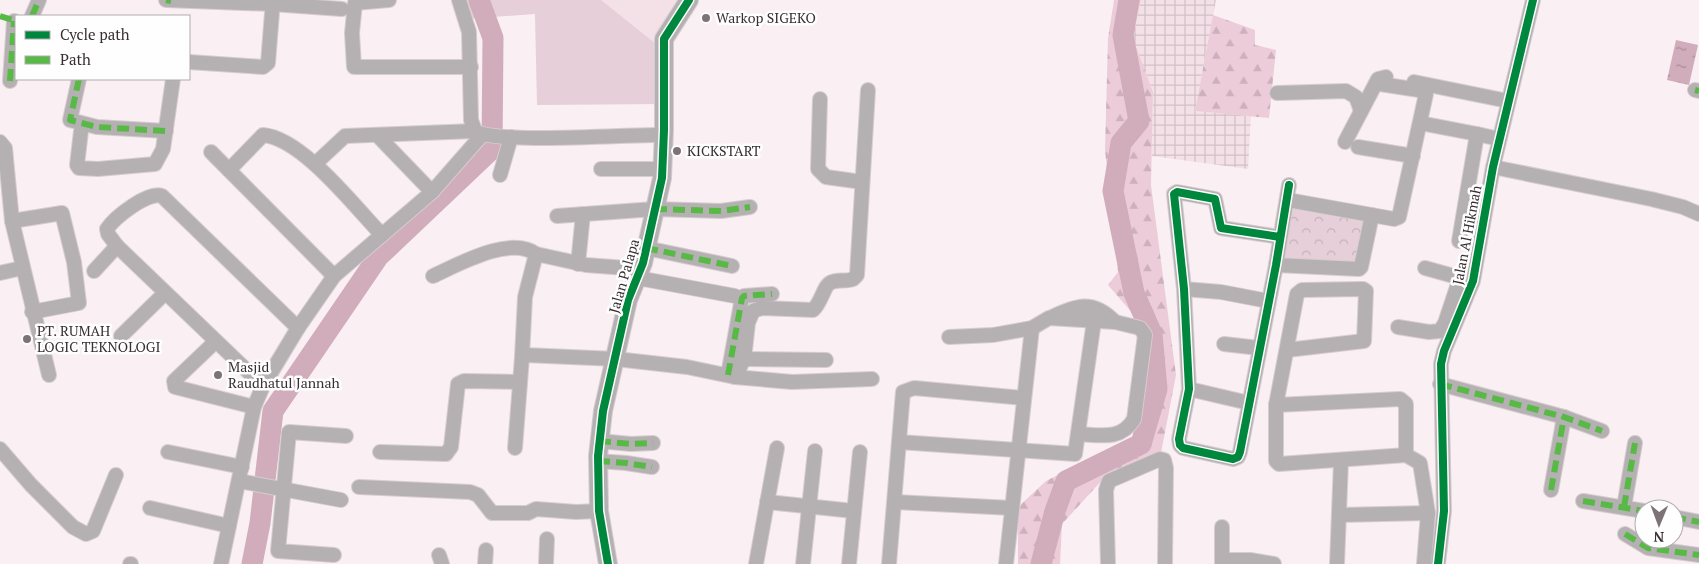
<svg xmlns="http://www.w3.org/2000/svg" width="1699" height="564" font-family="'PT Serif',serif">
<defs>
<pattern id="industrial-grid" width="8" height="8" patternUnits="userSpaceOnUse" patternTransform="scale(1.25)"><rect width="8" height="8" fill="#f3e1e7"/><path d="M0 4h8M4 0v8" fill="none" stroke="#d1c1c7"/></pattern>
<pattern id="forest-firs" width="22" height="20" patternUnits="userSpaceOnUse" patternTransform="scale(1.25)"><rect width="22" height="20" fill="#edccd9"/><path d="M5 1l3.5 6h-7zM16 11l3.5 6h-7z" fill="#ccb0bb"/></pattern>
<pattern id="park-crowns" width="20" height="18" patternUnits="userSpaceOnUse" patternTransform="scale(1.25)"><rect width="20" height="18" fill="#e6cfd8"/><path d="M2 6a3 3 0 1 1 6 0M12 15a3 3 0 1 1 6 0" fill="none" stroke="#c6b2ba"/></pattern>
<pattern id="water-ripples" width="26" height="14" patternUnits="userSpaceOnUse" patternTransform="scale(1.25)"><rect width="26" height="14" fill="#d1acbb"/><path d="M2 4q2-2 4 0t4 0M15 11q2-2 4 0t4 0" fill="none" stroke="#ab8c99"/></pattern>
</defs>
<rect width="100%" height="100%" fill="#faeff3"/>
<path fill="#f3e1e7" d="M 601,0 L 692,0 L 687,20 L 665,51 Z"/>
<path fill="url(#industrial-grid)" d="M 1141,0 L 1216,0 L 1195,111 L 1251,116 L 1248,169 L 1152,156 L 1153,92 L 1133,38 Z"/>
<path fill="#e6cfd8" d="M 457,0 L 601,0 L 665,51 L 661,104 L 537,105 L 535,14 L 466,19 Z"/>
<g fill="url(#forest-firs)">
<path d="M 1114,0 L 1141,0 L 1133,38 L 1153,92 L 1151,185 L 1176,375 L 1161,453 L 1104,478 L 1062,524 L 1060,564 L 1018,564 L 1018,507 L 1046,481 L 1133,437 L 1144,359 L 1134,315 L 1108,285 L 1118,272 L 1105,150 L 1108,38 Z"/>
<path d="M 1213,15 L 1255,30 L 1255,45 L 1276,50 L 1269,118 L 1195,111 Z"/>
</g>
<path fill="url(#park-crowns)" d="M 1288,196 L 1372,215 L 1361,267 L 1276,265 Z"/>
<path fill="url(#water-ripples)" d="M 1676,40 L 1698,45 L 1689,85 L 1667,80 Z"/>
<g fill="none" stroke-linecap="round" stroke-linejoin="round">
<g stroke="#d1acbb" stroke-width="21">
<path d="M 252,564 L 260,523 L 273,411 L 378,257 L 492,149 L 493,38 L 479,0"/>
<path d="M 1041,564 L 1055,511 L 1066,481 L 1141,444 L 1157,389 L 1152,334 L 1134,293 L 1113,191 L 1121,143 L 1139,121 L 1123,35 L 1129,0"/>
</g>
<defs>
<g id="minor">
<path d="M 166,0 L 272,4 L 342,9"/>
<path d="M 389,0 L 355,3 L 352,33 L 354,67 L 471,67"/>
<path d="M 459,0 L 469,32 L 471,120 L 475,131"/>
<path d="M 32,16 L 39,0"/>
<path d="M 189,62 L 263,67 L 268,63 L 273,0"/>
<path d="M 79,79 L 70,120 L 97,127 L 166,131"/>
<path d="M 10,81 L 14,21"/>
<path d="M 1414,82 L 1508,101"/>
<path d="M 1695,90 L 1699,91"/>
<path d="M 1277,93 L 1346,91 L 1356,97 L 1361,111"/>
<path d="M 820,99 L 818,169 L 826,177 L 862,182"/>
<path d="M 1420,123 L 1477,134"/>
<path d="M 81,131 L 77,165 L 79,168 L 98,169 L 155,164 L 163,149 L 173,79"/>
<path d="M 377,135 L 432,192"/>
<path d="M 0,142 L 5,148 L 12,221 L 49,375"/>
<path d="M 1345,142 L 1378,79 L 1386,77"/>
<path d="M 1358,147 L 1413,156"/>
<path d="M 211,152 L 334,276"/>
<path d="M 315,164 L 345,136 L 475,131 C 496,144 622,135 655,135"/>
<path d="M 1493,167 L 1651,199 L 1683,207 L 1699,214"/>
<path d="M 601,169 L 663,169"/>
<path d="M 229,170 L 263,135 C 302,138 355,207 382,235"/>
<path d="M 500,175 L 511,137"/>
<path d="M 1288,200 L 1394,219 L 1399,217 L 1426,94 L 1419,90 L 1380,84"/>
<path d="M 557,216 L 655,209 L 721,211 L 750,207"/>
<path d="M 12,221 L 62,213 L 74,262 L 79,303 L 32,312"/>
<path d="M 1280,237 L 1221,228 L 1215,199 L 1177,192 L 1174,194 L 1184,289 L 1189,389 L 1179,439 L 1180,445 L 1183,448 L 1233,459 L 1238,457 L 1240,452 L 1276,265 L 1289,185"/>
<path d="M 1459,241 L 1477,134 L 1499,139"/>
<path d="M 646,248 L 732,266"/>
<path d="M 536,254 L 586,265 L 640,269"/>
<path d="M 578,264 L 583,214"/>
<path d="M 1276,265 L 1359,269 L 1361,267 L 1372,215"/>
<path d="M 1425,268 L 1468,280"/>
<path d="M 94,271 L 117,246"/>
<path d="M 0,273 L 22,268"/>
<path d="M 433,276 C 459,264 511,235 536,254 L 525,297 L 522,357"/>
<path d="M 638,278 L 735,296"/>
<path d="M 1184,289 L 1221,292 L 1268,301"/>
<path d="M 1050,318 C 1076,305 1093,299 1115,322"/>
<path d="M 1398,327 L 1429,332 L 1440,331 L 1445,323 L 1460,278"/>
<path d="M 121,336 L 165,293"/>
<path d="M 949,337 L 993,335 L 1032,328 L 1049,318 L 1115,322 L 1140,328 L 1145,335 L 1134,419 C 1121,441 1100,435 1078,434"/>
<path d="M 215,342 L 174,381 L 175,387 L 254,407"/>
<path d="M 1224,344 L 1259,348"/>
<path d="M 1287,350 L 1364,341 L 1366,291 L 1363,289 L 1302,290 L 1297,294 L 1276,405 L 1276,461 L 1279,464 L 1406,455 L 1420,463 L 1428,513 L 1424,564"/>
<path d="M 744,359 L 826,360"/>
<path d="M 728,375 L 742,298 L 744,296 L 772,294"/>
<path d="M 735,377 L 744,359 L 748,323 L 753,311 L 762,308 L 813,310 C 821,303 824,286 830,283 C 836,279 846,282 853,279 L 857,275 L 868,90"/>
<path d="M 1440,384 L 1564,417 L 1602,431"/>
<path d="M 263,386 L 117,246 L 108,234 L 107,229 C 115,217 148,191 162,196 L 298,328"/>
<path d="M 1189,389 L 1249,403"/>
<path d="M 1276,405 L 1400,399 L 1406,404 L 1406,455"/>
<path d="M 599,441 L 631,444 L 653,443"/>
<path d="M 899,442 L 1075,454 L 1094,321"/>
<path d="M 515,448 L 522,357 L 525,355 L 616,359 L 687,367 L 735,377 L 792,382 L 872,379"/>
<path d="M 0,449 L 31,485 L 73,527 L 86,534 L 93,531 L 116,475"/>
<path d="M 168,452 L 242,467"/>
<path d="M 380,452 L 446,454 L 451,447 L 458,384 L 464,381 L 520,382"/>
<path d="M 598,461 L 626,463 L 652,467"/>
<path d="M 239,481 L 341,500"/>
<path d="M 359,487 L 470,492 L 478,495 L 492,513 L 528,513 L 536,509 L 576,512 L 599,511"/>
<path d="M 1551,490 L 1564,417"/>
<path d="M 1583,501 L 1644,511"/>
<path d="M 767,502 L 854,511"/>
<path d="M 895,502 L 1012,508"/>
<path d="M 1624,507 L 1635,443"/>
<path d="M 150,508 L 229,526"/>
<path d="M 1339,515 L 1428,513"/>
<path d="M 1674,517 L 1699,522"/>
<path d="M 1625,534 L 1648,548 L 1699,555"/>
<path d="M 334,555 L 278,551 L 289,432 L 346,436"/>
<path d="M 439,555 L 442,564"/>
<path d="M 1222,560 L 1250,560 L 1274,564"/>
<path d="M 130,564 L 131,564"/>
<path d="M 221,564 L 254,407 L 263,386 L 298,328 L 334,276 L 432,192 L 482,135"/>
<path d="M 485,564 L 486,550"/>
<path d="M 546,564 L 547,539"/>
<path d="M 756,564 L 777,448"/>
<path d="M 803,564 L 815,451"/>
<path d="M 849,564 L 860,452"/>
<path d="M 889,564 L 903,392 L 914,388 L 1024,398"/>
<path d="M 1006,564 L 1032,328"/>
<path d="M 1108,564 L 1106,490 L 1109,481 L 1160,459 L 1164,460 L 1166,468 L 1165,564"/>
<path d="M 1222,564 L 1222,527"/>
<path d="M 1337,564 L 1341,461"/>
<path d="M 1438,564 L 1444,511 L 1441,364 L 1444,351 L 1473,281 L 1493,167 L 1533,0"/>
</g>
<path id="tertiary" d="M 608,564 L 599,511 L 598,456 L 603,411 L 628,300 L 643,263 L 662,178 L 664,130 L 664,39 L 689,0"/>
</defs>
<use href="#minor" stroke="#d6cdd1" stroke-width="16"/>
<use href="#tertiary" stroke="#d6cdd1" stroke-width="20"/>
<use href="#minor" stroke="#b5b0b2" stroke-width="14"/>
<use href="#tertiary" stroke="#b5b0b2" stroke-width="18"/>
<g stroke="#58b947" stroke-width="6" stroke-dasharray="12 6" stroke-linecap="butt">
<path d="M 166,0 L 171,1"/>
<path d="M 0,16 L 16,21"/>
<path d="M 32,16 L 39,0"/>
<path d="M 79,79 L 70,120 L 97,127 L 166,131"/>
<path d="M 10,81 L 14,21"/>
<path d="M 1695,90 L 1699,91"/>
<path d="M 655,209 L 721,211 L 750,207"/>
<path d="M 646,248 L 732,266"/>
<path d="M 728,375 L 742,298 L 744,296 L 772,294"/>
<path d="M 1440,384 L 1564,417 L 1602,431"/>
<path d="M 599,441 L 631,444 L 653,443"/>
<path d="M 598,461 L 626,463 L 652,467"/>
<path d="M 1551,490 L 1564,417"/>
<path d="M 1583,501 L 1644,511"/>
<path d="M 1624,507 L 1635,443"/>
<path d="M 1674,517 L 1699,522"/>
<path d="M 1625,534 L 1648,548 L 1699,555"/>
</g>
<defs>
<g id="cycleway">
<path d="M 1280,237 L 1221,228 L 1215,199 L 1177,192 L 1174,194 L 1184,289 L 1189,389 L 1179,439 L 1180,445 L 1183,448 L 1233,459 L 1238,457 L 1240,452 L 1276,265 L 1289,185"/>
<path d="M 608,564 L 599,511 L 598,456 L 603,411 L 628,300 L 643,263 L 662,178 L 664,130 L 664,39 L 689,0"/>
<path d="M 1438,564 L 1444,511 L 1441,364 L 1444,351 L 1473,281 L 1493,167 L 1533,0"/>
</g>
</defs>
<use href="#cycleway" stroke="#fefefe" stroke-width="11"/>
<use href="#cycleway" stroke="#00873e" stroke-width="8"/>
</g>
<g fill="#7d7276" stroke="#fefefe" stroke-width="2">
<circle cx="706" cy="18" r="5"/>
<circle cx="677" cy="151" r="5"/>
<circle cx="27" cy="339" r="5"/>
<circle cx="218" cy="375" r="5"/>
</g>
<g text-anchor="middle" stroke-width="5" stroke-linejoin="round" paint-order="stroke">
<g font-size="14" fill="#392f33" stroke="#fefefe" text-anchor="start">
<text x="716" y="23">Warkop SIGEKO</text>
<text x="687" y="156">KICKSTART</text>
<text x="37" y="336">PT. RUMAH<tspan x="37" dy="16">LOGIC TEKNOLOGI</tspan></text>
<text x="228" y="372">Masjid<tspan x="228" dy="16">Raudhatul Jannah</tspan></text>
</g>
<g font-size="14" fill="#392f33" stroke="#fefefe">
<text transform="translate(1467 235) rotate(-79)" y="5">Jalan Al Hikmah</text>
<text transform="translate(624 276) rotate(-74)" y="5">Jalan Palapa</text>
</g>
</g>
<rect x="15" y="15" width="175" height="65" fill="#fefefe" stroke="#afabad"/>
<rect x="25" y="31" width="25" height="8" fill="#00873e" stroke="#afabad"/>
<text x="60" y="40" font-size="15" fill="#392f33">Cycle path</text>
<rect x="25" y="56" width="25" height="8" fill="#58b947" stroke="#afabad"/>
<text x="60" y="65" font-size="15" fill="#392f33">Path</text>
<g transform="translate(1659 524) rotate(181)"><circle r="24" fill="#fefefe" stroke="#afabad"/>
<path d="M0-4L9 19L0 12L-9 19Z" fill="#7d7276"/>
<text y="-8" font-size="14" font-weight="bold" text-anchor="middle" fill="#392f33">N</text>
</g>
</svg>
